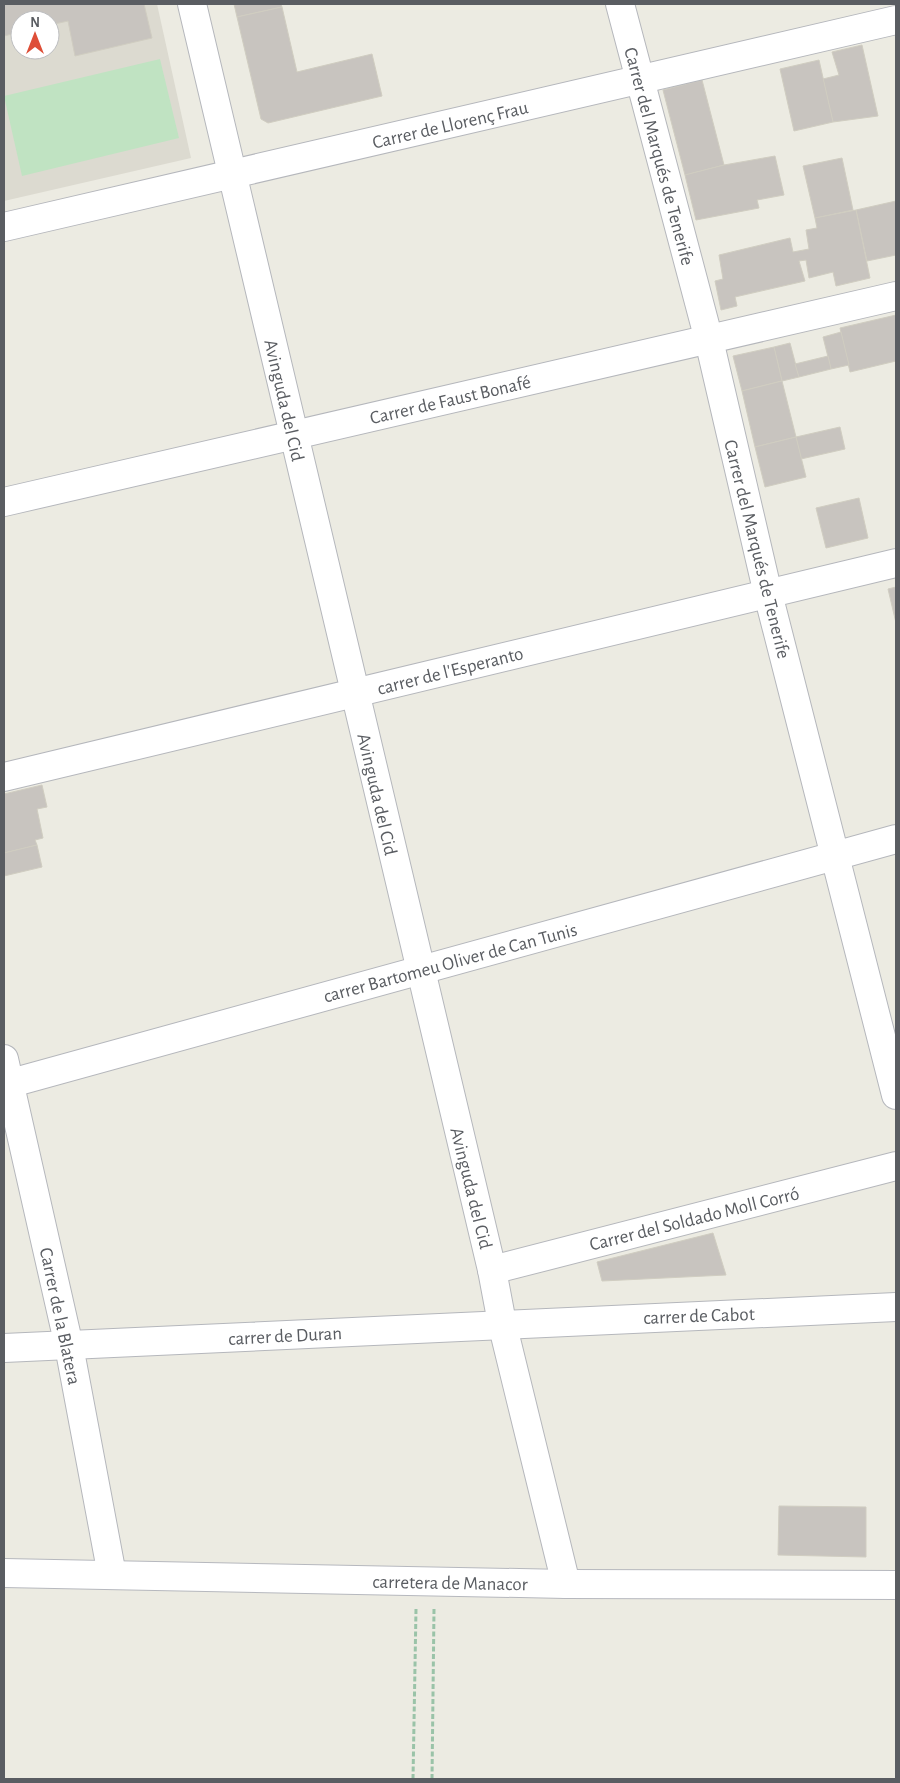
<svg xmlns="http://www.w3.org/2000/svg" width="900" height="1783" font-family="'Alegreya Sans',sans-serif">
<rect width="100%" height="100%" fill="#ecebe2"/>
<path fill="#dcdad0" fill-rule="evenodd" d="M 4,4 L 157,4 L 191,158 L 4,201 ZM 20,20 L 50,20 L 50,50 L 20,50 Z"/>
<path fill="#c0e3c2" d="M 160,59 L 179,138 L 22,176 L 4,96 Z"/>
<g fill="#c8c4bf" stroke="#d0cdc1">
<path d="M 4,4 L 144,4 L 152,38 L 75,56 L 68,21 L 50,25 L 50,20 L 20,20 L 20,32 L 4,36 Z"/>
<path d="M 234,4 L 281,4 L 282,7 L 237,17 Z"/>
<path d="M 282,7 L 297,72 L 372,54 L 382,96 L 268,123 L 261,119 L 237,17 Z"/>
<path d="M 862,45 L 878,116 L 833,122 L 823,79 L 839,75 L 832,52 Z"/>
<path d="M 819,60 L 833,122 L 794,131 L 780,69 Z"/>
<path d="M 702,80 L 724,165 L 685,175 L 663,90 Z"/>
<path d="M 775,156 L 784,195 L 757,200 L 759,208 L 696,220 L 685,175 L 724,165 Z"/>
<path d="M 842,158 L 853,210 L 815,218 L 803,166 Z"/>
<path d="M 896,201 L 896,255 L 867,261 L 856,210 Z"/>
<path d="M 856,210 L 870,278 L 836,286 L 833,272 L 809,278 L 806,260 L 799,261 L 805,281 L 735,297 L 737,306 L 721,310 L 715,281 L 723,279 L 719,255 L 790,238 L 793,252 L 809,249 L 806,230 L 817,228 L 815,218 Z"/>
<path d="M 896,315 L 896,361 L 850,372 L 840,328 Z"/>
<path d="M 841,332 L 849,365 L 831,369 L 823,337 Z"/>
<path d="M 790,343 L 799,377 L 782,381 L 774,347 Z"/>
<path d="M 774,347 L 782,381 L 742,391 L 733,356 Z"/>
<path d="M 828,356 L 831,369 L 799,377 L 795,364 Z"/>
<path d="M 782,381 L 796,437 L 755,447 L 742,391 Z"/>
<path d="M 840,427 L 845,449 L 801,459 L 796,437 Z"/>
<path d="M 796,437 L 806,477 L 765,487 L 755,447 Z"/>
<path d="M 859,498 L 868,538 L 826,548 L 816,508 Z"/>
<path d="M 896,587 L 896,623 L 888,589 Z"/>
<path d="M 42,785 L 47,807 L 37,809 L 43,838 L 35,840 L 37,845 L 4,853 L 4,794 Z"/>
<path d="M 37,845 L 42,867 L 4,876 L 4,853 Z"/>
<path d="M 713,1233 L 726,1275 L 602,1281 L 597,1262 Z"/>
<path d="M 779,1506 L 866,1507 L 866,1557 L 778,1555 Z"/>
</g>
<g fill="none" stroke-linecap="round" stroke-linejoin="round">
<defs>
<g id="minor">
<path d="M 620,4 L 709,340 L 768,594 L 896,1095"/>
<path d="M 4,227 L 896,20"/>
<path d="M 4,502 L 896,296"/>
<path d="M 4,777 L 896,563"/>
<path d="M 4,1059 L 69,1346 L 112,1575"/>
<path d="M 4,1085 L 896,839"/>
<path d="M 492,1270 L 896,1166"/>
<path d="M 4,1348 L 896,1307"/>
</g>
<path id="tertiary" d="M 192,4 L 492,1270 L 502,1323 L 566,1584"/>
<path id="secondary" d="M 4,1573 L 566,1584 L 896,1585"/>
</defs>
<use href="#minor" stroke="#b5b7bc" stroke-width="30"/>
<use href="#tertiary" stroke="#b5b7bc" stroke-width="30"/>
<use href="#secondary" stroke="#b6b8be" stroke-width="30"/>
<g stroke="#9ac3a8" stroke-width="3" stroke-dasharray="5 2.5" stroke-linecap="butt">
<path d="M 413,1779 L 416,1609"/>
<path d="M 432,1779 L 434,1609"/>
</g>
<use href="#minor" stroke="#fff" stroke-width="28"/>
<use href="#tertiary" stroke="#fff" stroke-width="28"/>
<use href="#secondary" stroke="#fff" stroke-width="28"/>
</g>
<g text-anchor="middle" stroke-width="4" stroke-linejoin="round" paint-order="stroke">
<g font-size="19" fill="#5a5d62" stroke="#fff">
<text transform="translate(450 124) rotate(-13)" y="7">Carrer de Llorenç Frau</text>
<text transform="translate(660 156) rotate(75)" y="7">Carrer del Marqués de Tenerife</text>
<text transform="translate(450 399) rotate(-13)" y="7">Carrer de Faust Bonafé</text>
<text transform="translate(285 400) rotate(77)" y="7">Avinguda del Cid</text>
<text transform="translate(758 549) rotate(76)" y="7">Carrer del Marqués de Tenerife</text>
<text transform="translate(450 670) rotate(-14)" y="7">carrer de l'Esperanto</text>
<text transform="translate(378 794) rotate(77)" y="7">Avinguda del Cid</text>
<text transform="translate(450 962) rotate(-15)" y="7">carrer Bartomeu Oliver de Can Tunis</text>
<text transform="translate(472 1188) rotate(76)" y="7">Avinguda del Cid</text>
<text transform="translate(694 1218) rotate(-14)" y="7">Carrer del Soldado Moll Corró</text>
<text transform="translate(699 1315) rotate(-2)" y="7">carrer de Cabot</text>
<text transform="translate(61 1316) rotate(78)" y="7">Carrer de la Blatera</text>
<text transform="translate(285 1335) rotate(-3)" y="7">carrer de Duran</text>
<text transform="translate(450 1582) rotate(1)" y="7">carretera de Manacor</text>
</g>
</g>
<rect width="900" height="1783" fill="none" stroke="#5a5d62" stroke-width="10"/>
<g transform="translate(35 35)"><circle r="24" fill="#ffffff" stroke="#bdbec0"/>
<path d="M0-4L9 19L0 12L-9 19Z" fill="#de4e37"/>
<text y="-8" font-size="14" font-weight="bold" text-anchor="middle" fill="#5a5d62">N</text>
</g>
</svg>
